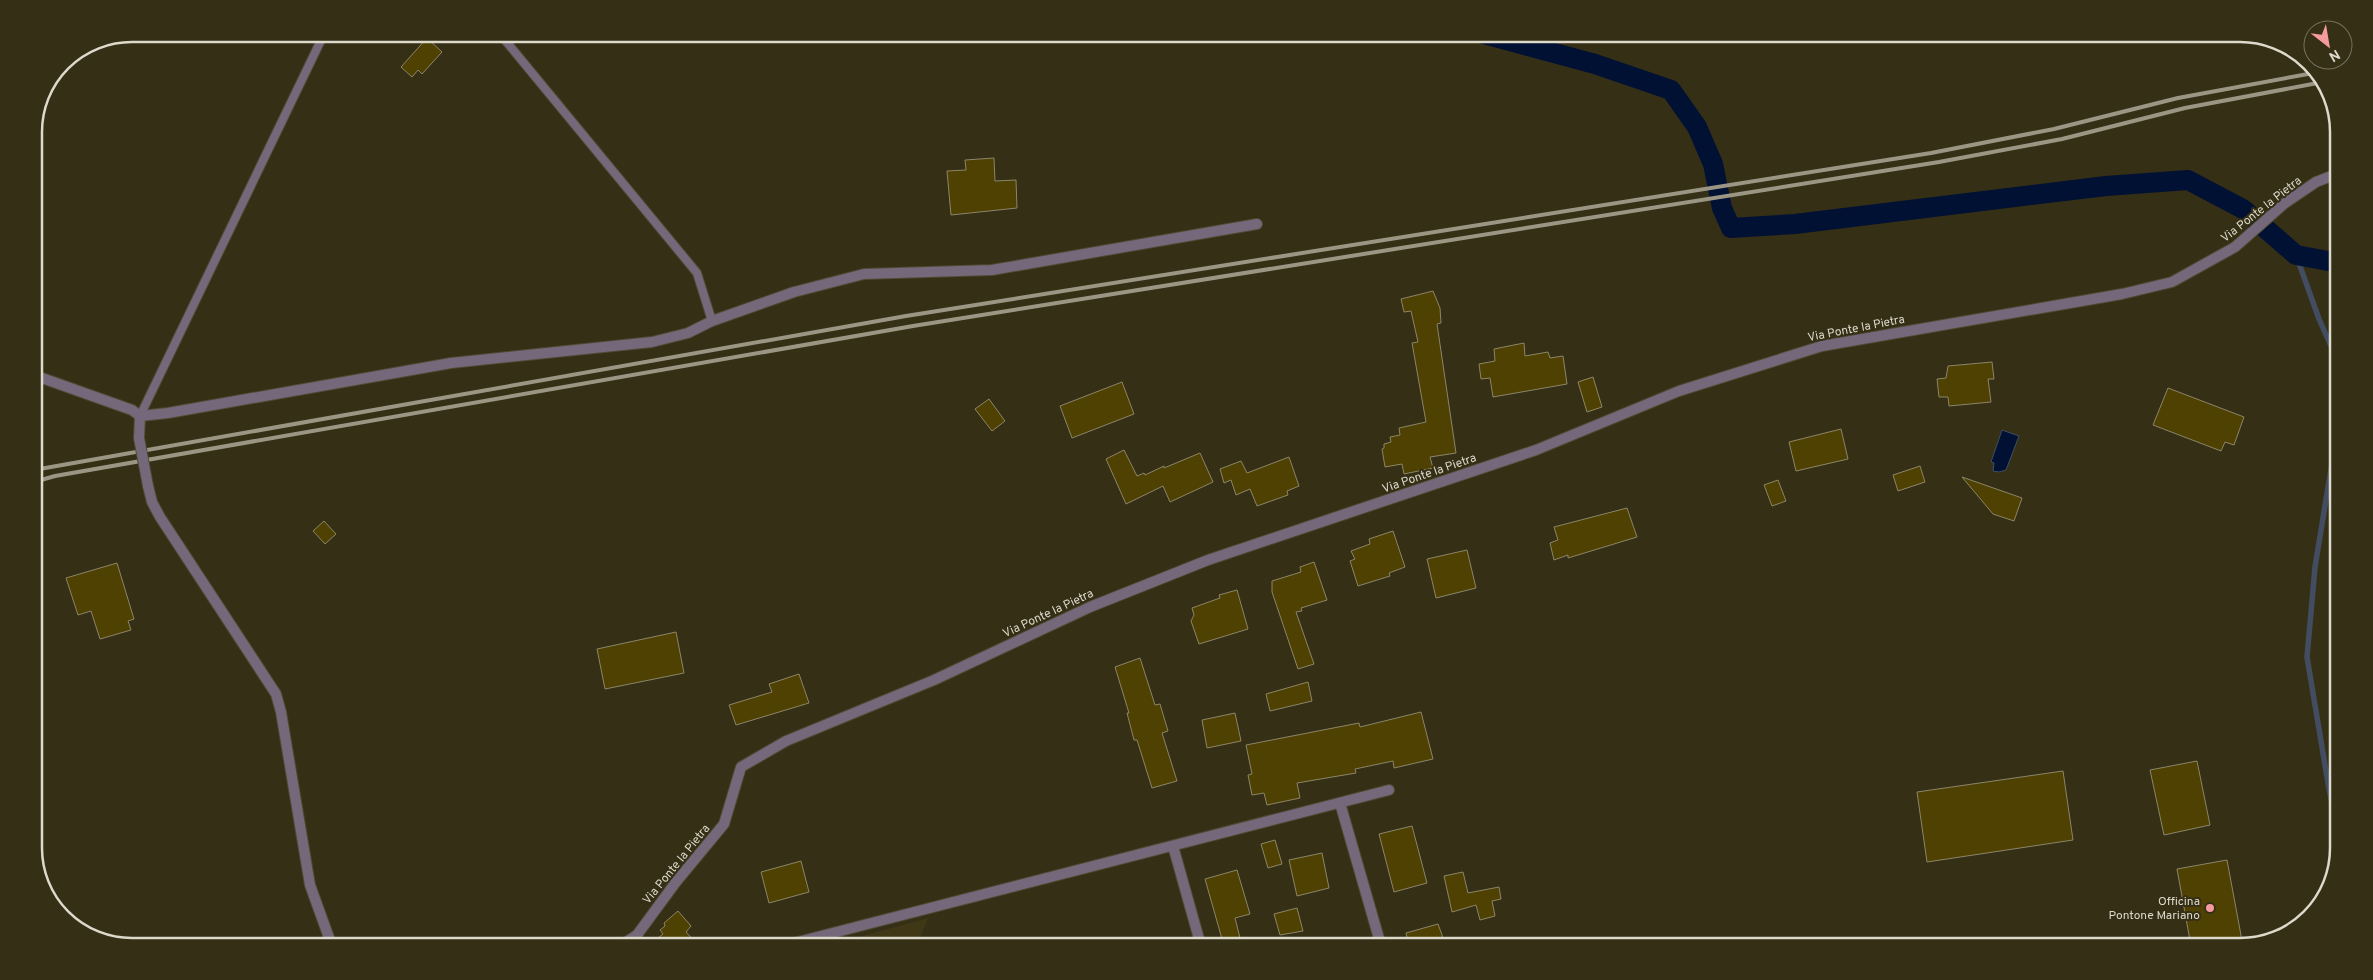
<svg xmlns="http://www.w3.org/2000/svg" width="2373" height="980" font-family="Overpass,sans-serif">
<rect width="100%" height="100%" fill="#352f16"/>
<path fill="#403716" d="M 928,918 L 917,946 L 826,946 Z"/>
<path fill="#001134" stroke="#424d61" d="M 2002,430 L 2019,436 L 2006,470 L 1999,472 L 1993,471 L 1994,463 L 1991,462 Z"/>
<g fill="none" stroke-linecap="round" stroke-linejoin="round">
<g stroke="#424d61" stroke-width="5.5">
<path d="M 2296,255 L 2319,319 L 2339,364"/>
<path d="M 2339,420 L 2315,567 L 2307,657 L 2329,789 L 2339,837"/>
</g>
<path stroke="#001134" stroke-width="20" d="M 1484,34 L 1595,64 L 1671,90 L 1697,127 L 1713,164 L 1722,208 L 1731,228 L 1795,224 L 2106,186 L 2188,180 L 2243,209 L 2296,255 L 2339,263"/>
</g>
<g fill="#4e4102" stroke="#8c8569">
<path d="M 427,38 L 442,52 L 422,74 L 418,70 L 412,77 L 401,67 Z"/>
<path d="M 994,158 L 995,181 L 1016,180 L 1017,208 L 951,215 L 947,171 L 966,170 L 965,160 Z"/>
<path d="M 1433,291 L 1440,308 L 1441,323 L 1437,324 L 1456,453 L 1430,457 L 1433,468 L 1404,474 L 1402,464 L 1385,467 L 1382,449 L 1384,448 L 1384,444 L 1391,442 L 1390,437 L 1400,435 L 1399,428 L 1426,422 L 1412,343 L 1418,342 L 1411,311 L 1404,312 L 1401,299 Z"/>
<path d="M 1524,343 L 1525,356 L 1548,352 L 1550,358 L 1563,356 L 1567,384 L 1493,397 L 1490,378 L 1481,379 L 1479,364 L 1495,361 L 1494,349 Z"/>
<path d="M 1992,362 L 1994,379 L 1988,379 L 1991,402 L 1949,406 L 1948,397 L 1939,397 L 1937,379 L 1946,378 L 1948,366 Z"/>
<path d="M 1593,377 L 1602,407 L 1587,412 L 1578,382 Z"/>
<path d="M 1122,382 L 1134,414 L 1072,438 L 1060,406 Z"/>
<path d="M 2168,388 L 2244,417 L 2234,445 L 2225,442 L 2221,451 L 2153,425 Z"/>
<path d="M 989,399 L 1005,421 L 992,431 L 975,409 Z"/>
<path d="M 1841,429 L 1848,459 L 1796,471 L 1789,442 Z"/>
<path d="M 1124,450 L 1137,476 L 1144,473 L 1145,475 L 1164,466 L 1164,468 L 1200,453 L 1213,482 L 1170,502 L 1163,486 L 1126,504 L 1106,459 Z"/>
<path d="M 1289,457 L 1299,486 L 1287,491 L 1288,495 L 1257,506 L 1250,489 L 1236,495 L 1231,480 L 1224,483 L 1220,469 L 1241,461 L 1247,473 Z"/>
<path d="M 1920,466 L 1925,482 L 1898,491 L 1893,475 Z"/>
<path d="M 1962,477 L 2022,498 L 2014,521 L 1993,514 Z"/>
<path d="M 1778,480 L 1786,501 L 1772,506 L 1764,485 Z"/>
<path d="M 1627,508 L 1637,537 L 1568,558 L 1568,555 L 1554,560 L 1550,543 L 1558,540 L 1554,527 Z"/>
<path d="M 324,521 L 336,534 L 325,544 L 313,531 Z"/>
<path d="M 1393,531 L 1405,567 L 1389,573 L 1390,576 L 1358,586 L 1350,561 L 1355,559 L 1351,551 L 1370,544 L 1369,539 Z"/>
<path d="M 1467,550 L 1476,588 L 1436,598 L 1427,559 Z"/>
<path d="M 1314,562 L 1327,600 L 1301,608 L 1302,611 L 1296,612 L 1314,664 L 1298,669 L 1272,592 L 1272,581 L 1301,572 L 1300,567 Z"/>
<path d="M 117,563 L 134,619 L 128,621 L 131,630 L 100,639 L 91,611 L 78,615 L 66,578 Z"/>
<path d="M 1237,590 L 1248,629 L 1199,644 L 1191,621 L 1194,615 L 1192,608 L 1220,598 L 1219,595 Z"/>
<path d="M 676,632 L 684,673 L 605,689 L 597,649 Z"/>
<path d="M 1140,658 L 1155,705 L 1160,704 L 1168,731 L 1162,733 L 1177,781 L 1152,788 L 1137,740 L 1134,740 L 1127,713 L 1129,713 L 1115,667 Z"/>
<path d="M 799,674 L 809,703 L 736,725 L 729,705 L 772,692 L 769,684 Z"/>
<path d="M 1308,682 L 1312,701 L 1270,711 L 1266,694 Z"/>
<path d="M 1421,712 L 1433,759 L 1394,768 L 1393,761 L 1355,769 L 1356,773 L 1297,783 L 1300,798 L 1267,805 L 1264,793 L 1252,795 L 1248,775 L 1252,774 L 1246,745 L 1359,723 L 1360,727 Z"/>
<path d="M 1235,713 L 1241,741 L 1207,748 L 1202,720 Z"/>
<path d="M 2197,761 L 2210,825 L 2164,835 L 2150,770 Z"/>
<path d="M 2063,771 L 2073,840 L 1927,862 L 1917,792 Z"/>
<path d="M 1412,826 L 1427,883 L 1394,892 L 1379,834 Z"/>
<path d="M 1275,840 L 1282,864 L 1268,868 L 1261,844 Z"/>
<path d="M 1322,853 L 1329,888 L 1297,896 L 1289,860 Z"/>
<path d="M 2227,860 L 2243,946 L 2191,946 L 2177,869 Z"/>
<path d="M 801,861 L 809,892 L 769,903 L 761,872 Z"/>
<path d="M 1237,870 L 1250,914 L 1235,918 L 1242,946 L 1224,946 L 1205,879 Z"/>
<path d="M 1463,872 L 1468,893 L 1499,887 L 1501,899 L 1492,901 L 1495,916 L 1480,920 L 1476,905 L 1452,912 L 1444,876 Z"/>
<path d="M 1297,908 L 1303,931 L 1280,935 L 1274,914 Z"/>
<path d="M 678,911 L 691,926 L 686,932 L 699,946 L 648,946 L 663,934 L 660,930 L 665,926 L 664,923 Z"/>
<path d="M 1438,924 L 1446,946 L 1409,946 L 1406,933 Z"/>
</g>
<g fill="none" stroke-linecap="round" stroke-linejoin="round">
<defs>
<g id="service">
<path d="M 500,34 L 697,273 L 712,321"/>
<path d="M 140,416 L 324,34"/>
</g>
<g id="minor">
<path d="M 34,378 L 42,378 L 132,410 L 140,416 L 139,438"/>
<path d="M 140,416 L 168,413 L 451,363 L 652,342 L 688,333 L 712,321 L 794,292 L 864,274 L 992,270 L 1257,224"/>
<path d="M 148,486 L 152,502 L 160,517 L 276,694 L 281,712 L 310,885 L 332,946"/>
<path d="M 1340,803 L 1380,942"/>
<path d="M 1173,846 L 1201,946"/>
<path d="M 620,946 L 637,935 L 676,882 L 724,824 L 741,767 L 786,741 L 934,680 L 1090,607 L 1208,560 L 1536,450 L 1679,391 L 1822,346 L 2122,294 L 2172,282 L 2235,247 L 2285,203 L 2316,182 L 2339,173"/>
<path d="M 782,946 L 1389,790"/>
</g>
</defs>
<use href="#service" stroke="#504a33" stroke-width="10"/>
<use href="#minor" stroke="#504a33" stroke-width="12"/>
<use href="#service" stroke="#75687b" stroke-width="8"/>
<use href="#minor" stroke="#75687b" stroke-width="10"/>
<g stroke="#9b9684" stroke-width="4">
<path d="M 34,470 L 906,316 L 1931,153 L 2054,129 L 2178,98 L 2319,72"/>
<path d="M 34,482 L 55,476 L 913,326 L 1939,162 L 2062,139 L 2185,108 L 2323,82"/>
</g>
<defs>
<path id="minor-bridge" d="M 139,438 L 148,486"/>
</defs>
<use href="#minor-bridge" stroke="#504a33" stroke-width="12" stroke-linecap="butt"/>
<use href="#minor-bridge" stroke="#75687b" stroke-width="10"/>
</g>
<circle fill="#f59b9d" stroke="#352f16" stroke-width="2" cx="2210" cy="908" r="5"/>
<g text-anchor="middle" stroke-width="4" stroke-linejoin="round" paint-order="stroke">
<g font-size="12" fill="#ddd9cb" stroke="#352f16">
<text transform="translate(2261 209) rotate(-38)" y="4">Via Ponte la Pietra</text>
<text transform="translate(1856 328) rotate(-11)" y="4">Via Ponte la Pietra</text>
<text transform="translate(1429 473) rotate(-19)" y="4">Via Ponte la Pietra</text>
<text transform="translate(1048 613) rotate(-25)" y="4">Via Ponte la Pietra</text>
<text transform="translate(676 864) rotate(-51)" y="4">Via Ponte la Pietra</text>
</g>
<g font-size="12" fill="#ddd9cb" stroke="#352f16" text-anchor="end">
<text x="2200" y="905">Officina<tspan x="2200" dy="14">Pontone Mariano</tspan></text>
</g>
</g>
<path d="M0 0H2373V980H0ZM132 42H2240A90 90 0 0 1 2330 132V848A90 90 0 0 1 2240 938H132A90 90 0 0 1 42 848V132A90 90 0 0 1 132 42Z" fill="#352f16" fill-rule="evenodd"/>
<path fill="none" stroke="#ddd9cb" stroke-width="2.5" d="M132 42H2240A90 90 0 0 1 2330 132V848A90 90 0 0 1 2240 938H132A90 90 0 0 1 42 848V132A90 90 0 0 1 132 42Z"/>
<g transform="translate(2328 45) rotate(149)"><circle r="24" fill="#352f16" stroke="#78735e"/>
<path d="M0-4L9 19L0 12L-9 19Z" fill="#f59b9d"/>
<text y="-8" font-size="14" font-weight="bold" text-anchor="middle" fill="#ddd9cb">N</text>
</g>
</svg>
